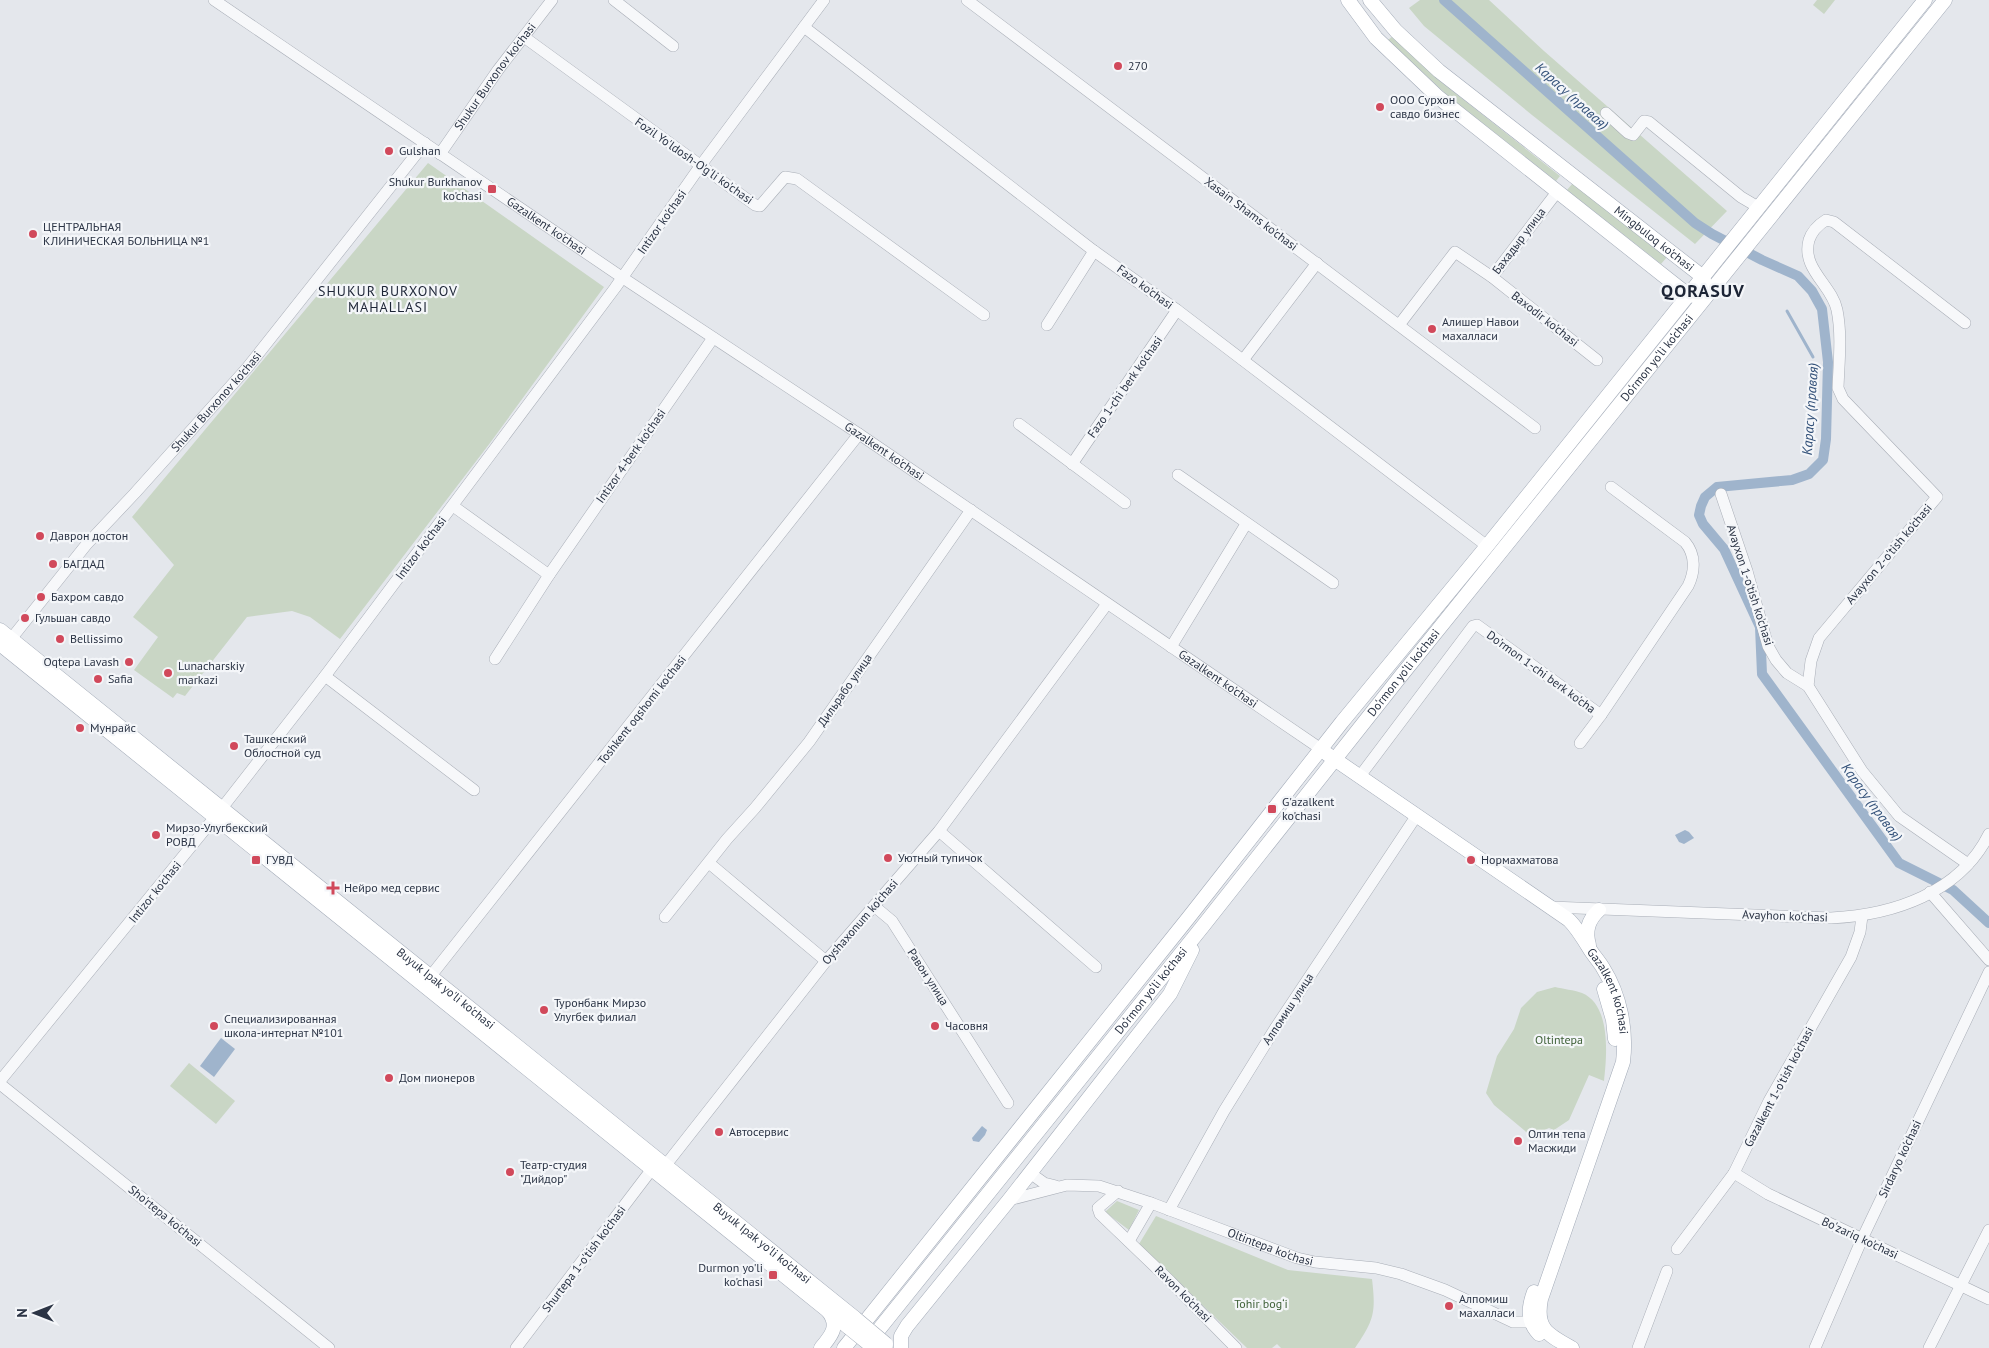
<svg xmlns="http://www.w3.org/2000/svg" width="1989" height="1348" font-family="'PT Sans',sans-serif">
<rect width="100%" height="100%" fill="#e4e7ec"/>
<g fill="#c9d6c5">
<path d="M 1420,0 L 1489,0 L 1544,51 L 1727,211 L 1695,244 L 1532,115 L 1424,26 L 1409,8 Z"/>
<path d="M 1817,0 L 1835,0 L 1824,14 L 1813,5 Z"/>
<path d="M 1393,36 L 1440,81 L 1560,176 L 1556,181 L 1447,95 L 1388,40 Z"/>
<path d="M 428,163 L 604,287 L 490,443 L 340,639 L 310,617 L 292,611 L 247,617 L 185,696 L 177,693 L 173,698 L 134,670 L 158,637 L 133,617 L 174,565 L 132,517 Z"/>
<path d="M 1573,183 L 1667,257 L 1661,264 L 1567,190 Z"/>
<path d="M 1555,987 C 1563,989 1574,990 1582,993 C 1611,1005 1607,1055 1604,1081 L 1589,1075 L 1569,1120 L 1554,1130 L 1549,1128 L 1531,1136 L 1494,1105 L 1486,1093 L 1497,1056 L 1514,1029 L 1521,1008 L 1537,992 Z"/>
<path d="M 189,1063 L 235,1101 L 216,1124 L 170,1086 Z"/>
<path d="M 1117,1201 L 1139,1210 L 1129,1230 L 1105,1212 Z"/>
<path d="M 1156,1216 L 1288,1270 L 1372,1279 C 1376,1313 1374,1320 1355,1348 L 1281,1348 L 1277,1344 L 1272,1348 L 1247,1348 L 1139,1244 Z"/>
</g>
<g fill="#9fb4cc">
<path d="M 1685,830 L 1689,832 L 1694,838 L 1684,844 L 1679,842 L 1675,835 Z"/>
<path d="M 221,1038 L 235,1049 L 214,1077 L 200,1066 Z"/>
<path d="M 982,1126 L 987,1130 L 985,1135 L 979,1142 L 973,1141 L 972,1138 Z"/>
</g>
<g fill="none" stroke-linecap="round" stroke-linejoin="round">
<path stroke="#9fb4cc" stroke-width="3" d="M 1787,311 L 1813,357"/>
<path stroke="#9fb4cc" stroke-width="10" d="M 1444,0 L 1695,223 L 1712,234 L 1762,260 L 1798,276 L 1812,291 L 1822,309 L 1828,362 L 1826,439 L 1823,460 L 1809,474 L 1792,480 L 1717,487 L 1705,497 L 1701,506 L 1699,515 L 1703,524 L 1724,549 L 1760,627 L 1762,674 L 1899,863 L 1953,890 L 1989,923"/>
<defs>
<g id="minor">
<path id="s1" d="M 214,0 L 623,278 L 859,434 L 1321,749"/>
<path d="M 614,0 L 673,46"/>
<path d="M 967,0 L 1535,428"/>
<path d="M 804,27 L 1094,251 L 1177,310 L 1487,546"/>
<path d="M 524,37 L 755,205 L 760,206 L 785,177 L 797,179 L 984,315"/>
<path d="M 1606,113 L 1628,133 L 1633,135 L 1644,121 L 1649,122 L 1741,197 L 1758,207"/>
<path id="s2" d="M 440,154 L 498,70 L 552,0"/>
<path d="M 1492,277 L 1557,192"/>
<path d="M 1047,325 L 1094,251"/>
<path d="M 1399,325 L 1455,252 L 1492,277 L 1597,360"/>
<path d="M 1243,360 L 1317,263"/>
<path d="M 1019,424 L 1125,503"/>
<path d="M 1072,464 L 1177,310"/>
<path d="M 1178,475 L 1333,583"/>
<path d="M 1721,494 L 1747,571 L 1768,646 L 1776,660 L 1787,673 L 1808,686 L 1862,771 L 1899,816 L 1968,864"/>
<path d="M 453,506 L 549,575"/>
<path id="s3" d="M 11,639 L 86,545 L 135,493 L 247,368 L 425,143"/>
<path d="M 1171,647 L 1246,524"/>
<path d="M 495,659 L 549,575 L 713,338"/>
<path d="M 325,676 L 474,790"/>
<path d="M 1808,686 L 1811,661 L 1819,638 L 1937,497 L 1843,399 L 1838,388 C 1839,362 1842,335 1837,310 C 1832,285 1801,269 1809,240 C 1812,231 1818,225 1826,220 L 1834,222 L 1965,323"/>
<path d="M 1580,743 L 1601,715"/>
<path d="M 1360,776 L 1473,626 L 1477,625 L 1601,715 L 1688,586 C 1695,572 1696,555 1685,542 L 1611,487"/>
<path d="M 939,831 L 1096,967"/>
<path d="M 709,863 L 826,961"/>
<path d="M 1930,892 L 1989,960"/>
<path d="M 874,906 L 892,921 L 1008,1103"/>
<path d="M 1551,907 L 1831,918 C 1893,915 1960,893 1989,834"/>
<path d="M 665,917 L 727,839 L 755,808 L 809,742 L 971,510"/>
<path d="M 426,982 L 859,434"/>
<path d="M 0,1081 L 215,817 L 325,676 L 615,288 L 701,165 L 824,0"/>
<path d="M 0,1084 L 329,1348"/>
<path d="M 665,1166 L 826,961 L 939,831 L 1107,604"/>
<path d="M 1030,1173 L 1044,1183 L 1056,1186"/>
<path d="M 1734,1173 L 1768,1194 L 1989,1299"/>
<path d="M 1118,1191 L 1098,1208 L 1100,1214 L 1170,1281 L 1236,1348"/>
<path id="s4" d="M 1009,1200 L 1067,1185 L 1099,1186 L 1151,1203 L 1297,1258 L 1315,1262 L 1376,1268 L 1401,1274 L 1445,1290 L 1513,1322 L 1538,1322"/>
<path d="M 1169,1210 L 1224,1111 L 1276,1027 L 1417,815"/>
<path d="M 1129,1241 L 1151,1203"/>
<path d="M 1677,1249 L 1734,1173 L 1769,1101 L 1851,957 L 1860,932 L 1862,916"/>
<path d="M 516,1348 L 652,1169"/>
<path d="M 1638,1348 L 1667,1271"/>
<path d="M 1815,1348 L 1862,1239 L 1989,972"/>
<path d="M 1929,1348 L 1989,1230"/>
</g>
<g id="major">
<path d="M 1348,0 L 1376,38 L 1438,97 L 1688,295 L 1695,296"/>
<path id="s5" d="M 1370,0 L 1396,31 L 1439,71 L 1703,277 L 1705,284"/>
<path id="s6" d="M 0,630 L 855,1318"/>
<path d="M 0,644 L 848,1327"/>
<path id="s7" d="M 1327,754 L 1569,920 C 1577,928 1583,938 1589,948 C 1593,955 1599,961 1603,968 C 1620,995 1627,1030 1623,1062 L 1541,1299 C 1535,1329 1548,1335 1572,1348"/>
<path d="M 1589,945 C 1585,931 1588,920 1599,910"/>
<path d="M 1604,989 L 1613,1020 L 1615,1039"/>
<path d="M 1534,1292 C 1528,1308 1527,1321 1539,1334"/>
<path id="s8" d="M 868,1343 L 1203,926 L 1400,677 L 1945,0"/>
<path d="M 821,1348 C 831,1336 840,1326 828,1311"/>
<path d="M 844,1348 L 1189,917 L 1342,722 L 1487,546 L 1925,0"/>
<path d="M 901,1348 L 901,1336 L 907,1326 L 1009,1200 L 1170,994 L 1192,950"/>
</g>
</defs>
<use href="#minor" stroke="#a9aeb7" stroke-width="12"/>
<use href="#major" stroke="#a3abb8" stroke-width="15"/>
<use href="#minor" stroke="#f7f8fa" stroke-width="11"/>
<use href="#major" stroke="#fff" stroke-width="14"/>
<defs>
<g id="major-bridge">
<path d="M 855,1318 L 886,1344"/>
<path d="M 848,1327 L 874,1348"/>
</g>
</defs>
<use href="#major-bridge" stroke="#a3abb8" stroke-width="15" stroke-linecap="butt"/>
<use href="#major-bridge" stroke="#fff" stroke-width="14"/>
</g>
<g fill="#d1495b" stroke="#f4f6f9" stroke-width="2">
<circle cx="1118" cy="66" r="5"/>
<circle cx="1380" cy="107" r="5"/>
<circle cx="389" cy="151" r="5"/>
<rect x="487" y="184" width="10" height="10" rx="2.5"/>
<circle cx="33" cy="234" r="5"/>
<circle cx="1432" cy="329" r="5"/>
<circle cx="40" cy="536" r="5"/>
<circle cx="53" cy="564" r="5"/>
<circle cx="41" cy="597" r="5"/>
<circle cx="25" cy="618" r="5"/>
<circle cx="60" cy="639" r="5"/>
<circle cx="129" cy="662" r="5"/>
<circle cx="168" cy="673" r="5"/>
<circle cx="98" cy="679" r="5"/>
<circle cx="80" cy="728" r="5"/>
<circle cx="234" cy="746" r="5"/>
<rect x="1267" y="804" width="10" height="10" rx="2.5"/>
<circle cx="156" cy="835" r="5"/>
<circle cx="888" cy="858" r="5"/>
<rect x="251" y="855" width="10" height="10" rx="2.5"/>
<circle cx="1471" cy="860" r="5"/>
<path d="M330.5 880.5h5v5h5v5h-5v5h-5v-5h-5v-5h5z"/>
<circle cx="544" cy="1010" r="5"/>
<circle cx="214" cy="1026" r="5"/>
<circle cx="935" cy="1026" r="5"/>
<circle cx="389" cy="1078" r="5"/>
<circle cx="719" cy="1132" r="5"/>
<circle cx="1518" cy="1141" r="5"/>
<circle cx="510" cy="1172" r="5"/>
<rect x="768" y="1270" width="10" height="10" rx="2.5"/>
<circle cx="1449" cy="1306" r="5"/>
</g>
<g text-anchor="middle" stroke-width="4.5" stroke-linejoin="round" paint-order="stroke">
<g font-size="12" fill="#2b3445" stroke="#f4f6f9" text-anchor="start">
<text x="1128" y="70">270</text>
<text x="1390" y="104">ООО Сурхон<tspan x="1390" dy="14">савдо бизнес</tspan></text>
<text x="399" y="155">Gulshan</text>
<text x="482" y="186" text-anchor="end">Shukur Burkhanov<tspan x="482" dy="14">ko'chasi</tspan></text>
<text x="43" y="231">ЦЕНТРАЛЬНАЯ<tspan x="43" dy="14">КЛИНИЧЕСКАЯ БОЛЬНИЦА №1</tspan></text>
<text x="1442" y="326">Алишер Навои<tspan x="1442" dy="14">махалласи</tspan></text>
<text x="50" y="540">Даврон достон</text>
<text x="63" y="568">БАГДАД</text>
<text x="51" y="601">Бахром савдо</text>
<text x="35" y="622">Гульшан савдо</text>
<text x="70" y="643">Bellissimo</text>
<text x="119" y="666" text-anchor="end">Oqtepa Lavash</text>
<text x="178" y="670">Lunacharskiy<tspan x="178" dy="14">markazi</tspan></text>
<text x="108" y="683">Safia</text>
<text x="90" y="732">Мунрайс</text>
<text x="244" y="743">Ташкенский<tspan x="244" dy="14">Облостной суд</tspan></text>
<text x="1282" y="806">G'azalkent<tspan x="1282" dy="14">ko'chasi</tspan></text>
<text x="166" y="832">Мирзо-Улугбекский<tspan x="166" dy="14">РОВД</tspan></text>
<text x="898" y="862">Уютный тупичок</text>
<text x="266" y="864">ГУВД</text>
<text x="1481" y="864">Нормахматова</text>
<text x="344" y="892">Нейро мед сервис</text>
<text x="554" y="1007">Туронбанк Мирзо<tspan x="554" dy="14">Улугбек филиал</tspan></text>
<text x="224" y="1023">Специализированная<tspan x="224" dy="14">школа-интернат №101</tspan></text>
<text x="945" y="1030">Часовня</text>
<text x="399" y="1082">Дом пионеров</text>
<text x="729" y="1136">Автосервис</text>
<text x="1528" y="1138">Олтин тепа<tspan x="1528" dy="14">Масжиди</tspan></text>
<text x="520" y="1169">Театр-студия<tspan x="520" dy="14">"Дийдор"</tspan></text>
<text x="763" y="1272" text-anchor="end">Durmon yo'li<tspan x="763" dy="14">ko'chasi</tspan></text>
<text x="1459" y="1303">Алпомиш<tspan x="1459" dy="14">махалласи</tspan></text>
</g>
<g font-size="12" fill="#2b3445" stroke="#f4f6f9">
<text dy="4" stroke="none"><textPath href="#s2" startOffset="95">Shukur Burxonov ko'chasi</textPath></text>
<text transform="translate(694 161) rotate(35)" y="4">Fozil Yo'ldosh-O'g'li ko'chasi</text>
<text transform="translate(1251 214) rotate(37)" y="4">Xasain Shams ko'chasi</text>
<text transform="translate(662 222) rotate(-55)" y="4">Intizor ko'chasi</text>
<text dy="4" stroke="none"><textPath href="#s1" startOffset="402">Gazalkent ko'chasi</textPath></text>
<text dy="4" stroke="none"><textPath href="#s5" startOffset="372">Mingbuloq ko'chasi</textPath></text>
<text transform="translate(1519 241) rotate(-53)" y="4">Бахадыр улица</text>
<text transform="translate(1145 287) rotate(36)" y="4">Fazo ko'chasi</text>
<text transform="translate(1545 319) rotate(38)" y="4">Baxodir ko'chasi</text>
<text dy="4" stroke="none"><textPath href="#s8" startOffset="1262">Do‘rmon yo‘li ko‘chasi</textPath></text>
<text transform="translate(1125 387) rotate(-55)" y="4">Fazo 1-chi berk ko'chasi</text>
<text dy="4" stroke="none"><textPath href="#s3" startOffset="314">Shukur Burxonov ko'chasi</textPath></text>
<text dy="4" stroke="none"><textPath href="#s1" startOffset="808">Gazalkent ko'chasi</textPath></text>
<text transform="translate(631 456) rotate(-55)" y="4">Intizor 4-berk ko'chasi</text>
<text transform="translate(421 548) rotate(-53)" y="4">Intizor ko'chasi</text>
<text transform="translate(1889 554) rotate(-50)" y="4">Avayxon 2-o'tish ko'chasi</text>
<text transform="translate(1750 585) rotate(72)" y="4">Avayxon 1-o'tish ko'chasi</text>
<text transform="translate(1541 672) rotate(36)" y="4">Do'rmon 1-chi berk ko'cha</text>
<text dy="4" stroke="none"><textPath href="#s8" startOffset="858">Do‘rmon yo‘li ko‘chasi</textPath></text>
<text dy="4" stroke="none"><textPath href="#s1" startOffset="1212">Gazalkent ko'chasi</textPath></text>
<text transform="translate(845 690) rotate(-55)" y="4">Дильрабо улица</text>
<text transform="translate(642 710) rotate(-52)" y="4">Toshkent oqshomi ko'chasi</text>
<text transform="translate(155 892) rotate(-51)" y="4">Intizor ko'chasi</text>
<text transform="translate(1785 916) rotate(2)" y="4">Avayhon ko'chasi</text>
<text transform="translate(860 922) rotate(-49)" y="4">Oyshaxonum ko'chasi</text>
<text transform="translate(928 977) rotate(57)" y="4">Равон улица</text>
<text dy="4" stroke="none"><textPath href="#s6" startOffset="572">Buyuk Ipak yo'li ko'chasi</textPath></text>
<text dy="4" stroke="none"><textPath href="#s8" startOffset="452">Do‘rmon yo‘li ko‘chasi</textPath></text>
<text dy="4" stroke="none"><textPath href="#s7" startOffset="376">Gazalkent ko'chasi</textPath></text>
<text transform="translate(1288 1009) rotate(-57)" y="4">Алпомиш улица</text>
<text transform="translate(1779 1087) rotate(-62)" y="4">Gazalkent 1-o'tish ko'chasi</text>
<text transform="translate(1900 1159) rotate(-65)" y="4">Sirdaryo ko'chasi</text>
<text transform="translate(165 1216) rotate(39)" y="4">Sho'rtepa ko'chasi</text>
<text transform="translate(1860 1238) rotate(25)" y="4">Bo'zariq ko'chasi</text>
<text dy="4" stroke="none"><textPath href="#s6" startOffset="978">Buyuk Ipak yo'li ko'chasi</textPath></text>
<text dy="4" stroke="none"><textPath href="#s4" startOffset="274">Oltintepa ko'chasi</textPath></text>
<text transform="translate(584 1259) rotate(-53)" y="4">Shurtepa 1-o'tish ko'chasi</text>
<text transform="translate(1183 1294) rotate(45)" y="4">Ravon ko'chasi</text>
</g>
<g font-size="12" fill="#3f6138" stroke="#f4f6f9">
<text x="1559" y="1044">Oltintepa</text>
<text x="1261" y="1308">Tohir bog‘i</text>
</g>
<g font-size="14" font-style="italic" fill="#34527a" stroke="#f4f6f9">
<text transform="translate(1572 96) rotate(42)" y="5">Карасу (правая)</text>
<text transform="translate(1810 409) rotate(-86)" y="5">Карасу (правая)</text>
<text transform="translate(1872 802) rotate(54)" y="5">Карасу (правая)</text>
</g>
<g font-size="14" letter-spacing="1" fill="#1d2536" stroke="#f4f6f9">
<text x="388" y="296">SHUKUR BURXONOV<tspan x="388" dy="16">MAHALLASI</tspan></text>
</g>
<g font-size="18" font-weight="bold" letter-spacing="1" fill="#1d2536" stroke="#f4f6f9">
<text x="1703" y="297">QORASUV</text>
</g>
</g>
<g transform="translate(35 1313) rotate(270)" stroke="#f4f6f9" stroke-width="4" paint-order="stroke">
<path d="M0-4L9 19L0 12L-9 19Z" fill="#2b3445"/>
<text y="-8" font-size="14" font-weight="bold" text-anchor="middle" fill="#2b3445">N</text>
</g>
</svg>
